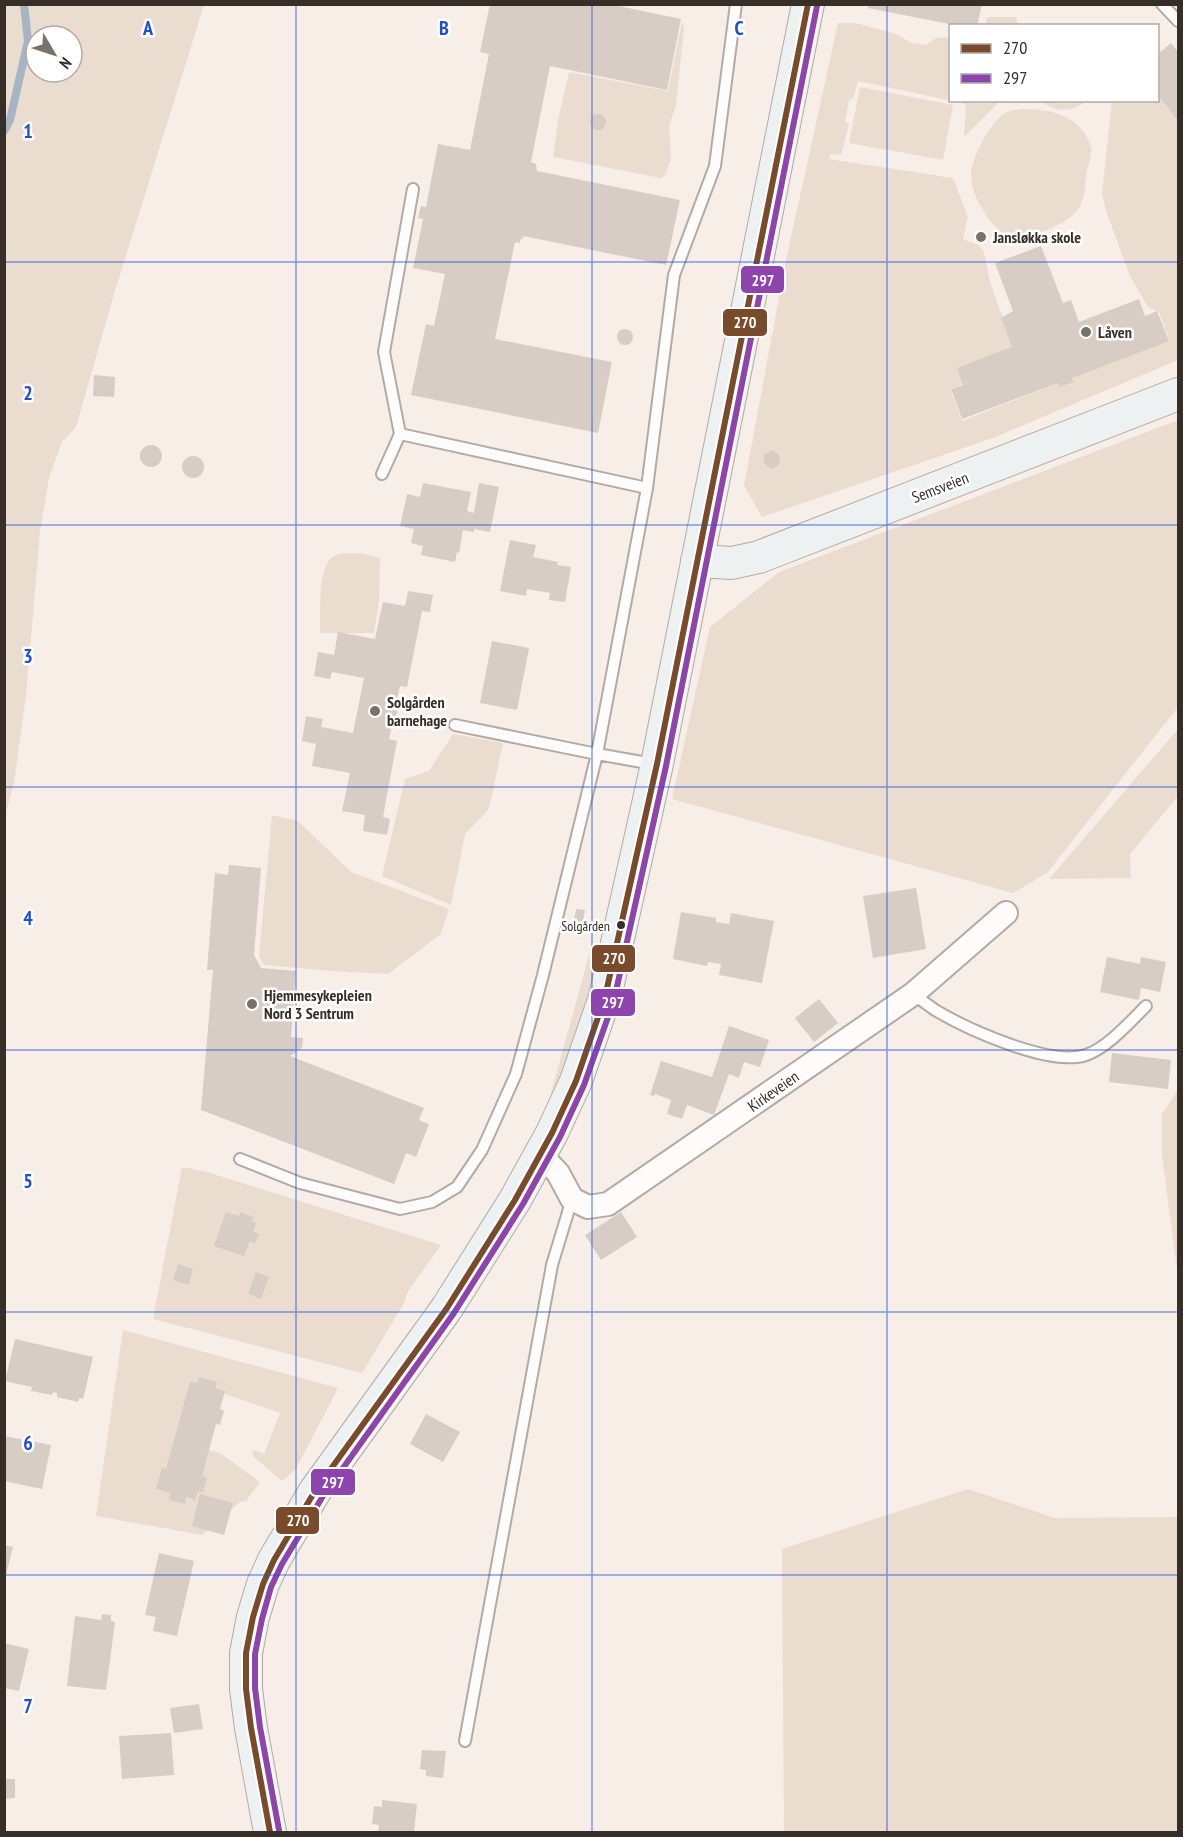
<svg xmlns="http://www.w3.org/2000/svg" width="1183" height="1837" font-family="'PT Sans Narrow',sans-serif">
<rect width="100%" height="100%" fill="#f7eee7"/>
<g fill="#ebdcd0" fill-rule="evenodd">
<path d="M 5,4 L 204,5 L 114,294 L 76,427 L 62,442 L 49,478 L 40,532 L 26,695 L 14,783 L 5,816 ZM 36,36 L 72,36 L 72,72 L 36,72 Z"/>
<path d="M 988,17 L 1016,17 L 1018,25 L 984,25 Z"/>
<path d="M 682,22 L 684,27 L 676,105 L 669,126 L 671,159 L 665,175 L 661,178 L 553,157 L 559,115 L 569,72 L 668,91 Z"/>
<path d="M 838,23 L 856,23 L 896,34 L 911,43 L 926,45 L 936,38 L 950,37 L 950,100 L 954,101 L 952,101 L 858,81 L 853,99 L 849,100 L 845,121 L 849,124 L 841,155 L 831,154 L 829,159 L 953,178 L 968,217 L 963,239 L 979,245 L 984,252 L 990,282 L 1013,347 L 963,384 L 950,389 L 962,421 L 1058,383 L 1060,387 L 1074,382 L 1073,377 L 1169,340 L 1159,312 L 1148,307 L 1130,276 L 1106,211 L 1102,193 L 1112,101 L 1158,100 L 1158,95 L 1178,121 L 1178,360 L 993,438 L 762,517 L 744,486 L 786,260 Z"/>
<path d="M 860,87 L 953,105 L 943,160 L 849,143 Z"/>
<path d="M 960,101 L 1000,101 L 964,137 L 966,106 Z"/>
<path d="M 1041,101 L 1086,101 C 1071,113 1056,113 1041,101 Z"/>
<path d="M 1022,109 C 1046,109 1073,113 1086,136 C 1088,140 1091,143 1091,148 C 1092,156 1089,162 1087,170 C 1085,180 1086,191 1082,201 C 1075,223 1038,236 1017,236 C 1004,236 994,227 988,218 C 979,205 972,192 971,176 C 970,160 991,121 1005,113 C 1009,110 1017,110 1022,109 Z"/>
<path d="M 1178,420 L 1178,707 L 1047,873 L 1013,893 L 672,799 L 710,627 L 779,572 Z"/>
<path d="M 360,553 L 380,558 L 379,601 L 374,633 L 320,633 C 321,615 316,563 336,555 C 343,552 353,554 360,553 Z"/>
<path d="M 1178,729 L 1178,796 L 1130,854 L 1131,878 L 1049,879 Z"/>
<path d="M 453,734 L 503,743 L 489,809 L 465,834 L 451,905 L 382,876 L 405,779 L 429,771 Z"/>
<path d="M 272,815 L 298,821 L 351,872 L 449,909 L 441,934 L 388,974 L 332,971 L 264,965 L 259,956 Z"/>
<path d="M 591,948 L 595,977 L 584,1021 L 554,1099 L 551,1093 Z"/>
<path d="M 1178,1090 L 1178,1277 L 1162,1155 L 1162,1114 Z"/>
<path d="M 182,1167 L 207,1172 L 441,1245 L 408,1291 L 403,1305 L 362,1373 L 153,1319 Z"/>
<path d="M 123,1330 L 338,1388 L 296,1469 L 282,1481 L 254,1457 L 252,1452 L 254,1450 L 264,1454 L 280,1413 L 216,1391 L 185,1444 L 220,1453 L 260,1482 L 246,1501 L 240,1502 L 202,1535 L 96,1516 Z"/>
<path d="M 968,1489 L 1055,1518 L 1176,1517 L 1178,1516 L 1178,1832 L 784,1832 L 782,1549 Z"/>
</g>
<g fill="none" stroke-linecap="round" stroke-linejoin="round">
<path stroke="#a5b5c4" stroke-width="8" d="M 4,131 L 10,120 L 28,41 L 24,4"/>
</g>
<g fill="#d7cdc5">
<path d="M 490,4 L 609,4 L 681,19 L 667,90 L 550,66 L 531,162 L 536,164 L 537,171 L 680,200 L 666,265 L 523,236 L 523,239 L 521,238 L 520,243 L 515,242 L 495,339 L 612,362 L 598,433 L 411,395 L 426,324 L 434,326 L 445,274 L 413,268 L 423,219 L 418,218 L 421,206 L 426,207 L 438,144 L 470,150 L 489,54 L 480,52 Z"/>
<path d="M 869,4 L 982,4 L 977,26 L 959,26 L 868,8 Z"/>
<path d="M 1171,43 L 1178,52 L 1178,121 L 1158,95 L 1158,54 Z"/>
<circle cx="598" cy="122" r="8"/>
<path d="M 1041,246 L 1063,303 L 1071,300 L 1079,322 L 1139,299 L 1145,316 L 1157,311 L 1169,341 L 1072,378 L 1074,382 L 1060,387 L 1058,383 L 962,419 L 951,389 L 963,385 L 957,368 L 1012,347 L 1001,318 L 1013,311 L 995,263 Z"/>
<circle cx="625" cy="337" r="8"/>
<path d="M 94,375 L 115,377 L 114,397 L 93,396 Z"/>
<circle cx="151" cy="456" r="11"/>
<path d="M 773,450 L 780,456 L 779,465 L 771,469 L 764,463 L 764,454 Z"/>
<circle cx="193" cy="467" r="11"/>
<path d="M 423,483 L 471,492 L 467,511 L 474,513 L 479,483 L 499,487 L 490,532 L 474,529 L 474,532 L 463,530 L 459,553 L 457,552 L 455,562 L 421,555 L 423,546 L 411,543 L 414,529 L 400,526 L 407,494 L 420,497 Z"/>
<path d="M 510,540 L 536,545 L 533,557 L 558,562 L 557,565 L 571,567 L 565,602 L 549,600 L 550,593 L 527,589 L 526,596 L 500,591 Z"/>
<path d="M 408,591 L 433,595 L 430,612 L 422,611 L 407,687 L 400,686 L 395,708 L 398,708 L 396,717 L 394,717 L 389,739 L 397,741 L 383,817 L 390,819 L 387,835 L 363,831 L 365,815 L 342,811 L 350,773 L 312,766 L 316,744 L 302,741 L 306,716 L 323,719 L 321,727 L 353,733 L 364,678 L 332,672 L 330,679 L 314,676 L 318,652 L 334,655 L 338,632 L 375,639 L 383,602 L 405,606 Z"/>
<path d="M 492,641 L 529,648 L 517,710 L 480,703 Z"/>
<path d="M 229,865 L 261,868 L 254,955 L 261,968 L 296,971 L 291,1037 L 303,1038 L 302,1048 L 290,1056 L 424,1108 L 419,1120 L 429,1124 L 416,1157 L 406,1153 L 394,1184 L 201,1110 L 213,970 L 207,970 L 215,873 L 228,875 Z"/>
<path d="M 916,888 L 926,949 L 873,958 L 863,896 Z"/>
<path d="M 576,909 L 585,910 L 582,927 L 573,925 Z"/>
<path d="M 681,912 L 716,918 L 716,922 L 729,924 L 731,913 L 774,921 L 762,983 L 719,975 L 721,964 L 708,962 L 707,966 L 673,959 Z"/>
<path d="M 1107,957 L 1140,964 L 1141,957 L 1166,962 L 1160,992 L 1141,988 L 1139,1000 L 1100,992 Z"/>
<path d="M 819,999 L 838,1023 L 814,1042 L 795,1018 Z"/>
<path d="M 729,1026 L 769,1040 L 760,1067 L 744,1062 L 739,1078 L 729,1074 L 714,1115 L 687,1105 L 682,1119 L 667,1114 L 671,1100 L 655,1094 L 654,1096 L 650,1095 L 661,1061 L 712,1077 Z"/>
<path d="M 1112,1053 L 1171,1060 L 1168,1089 L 1109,1082 Z"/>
<path d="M 226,1212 L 239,1216 L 240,1212 L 253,1217 L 252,1221 L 256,1223 L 253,1232 L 259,1234 L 255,1243 L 250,1241 L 244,1256 L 214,1246 Z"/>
<path d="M 621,1212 L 637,1237 L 601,1260 L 585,1235 Z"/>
<path d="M 178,1264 L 193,1269 L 189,1285 L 173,1280 Z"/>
<path d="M 256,1272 L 269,1277 L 261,1299 L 248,1294 Z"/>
<path d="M 15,1339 L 93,1357 L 83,1399 L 79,1398 L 78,1402 L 57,1397 L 57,1393 L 53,1392 L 52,1395 L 31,1391 L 32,1387 L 5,1381 Z"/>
<path d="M 199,1377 L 217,1382 L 215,1388 L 225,1391 L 220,1409 L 224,1411 L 220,1425 L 216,1424 L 202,1476 L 207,1478 L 203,1492 L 198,1491 L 195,1500 L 186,1497 L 185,1504 L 169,1500 L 171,1493 L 156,1489 L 162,1468 L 166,1469 L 190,1382 L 197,1383 Z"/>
<path d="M 426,1414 L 460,1432 L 443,1462 L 410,1444 Z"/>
<path d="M 4,1436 L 51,1445 L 42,1489 L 4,1481 Z"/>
<path d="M 200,1494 L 233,1503 L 224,1535 L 192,1526 Z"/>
<path d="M 4,1545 L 13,1547 L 5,1579 L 4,1579 Z"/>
<path d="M 159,1553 L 194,1561 L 177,1636 L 153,1631 L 156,1617 L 145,1615 Z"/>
<path d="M 102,1614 L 111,1615 L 111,1621 L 115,1622 L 106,1690 L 67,1686 L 75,1616 L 101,1620 Z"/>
<path d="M 4,1643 L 29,1649 L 19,1691 L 4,1688 Z"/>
<path d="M 199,1704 L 203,1729 L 174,1733 L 170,1708 Z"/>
<path d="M 171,1733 L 174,1775 L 122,1779 L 119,1736 Z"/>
<path d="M 422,1750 L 446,1751 L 443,1778 L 426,1776 L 426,1770 L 420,1769 Z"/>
<path d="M 4,1779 L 15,1779 L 15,1798 L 4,1799 Z"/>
<path d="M 382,1800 L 417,1804 L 414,1832 L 378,1832 L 379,1825 L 372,1824 L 374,1806 L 382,1807 Z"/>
</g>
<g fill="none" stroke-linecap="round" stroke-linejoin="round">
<defs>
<g id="lane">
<path d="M 1162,4 L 1178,21"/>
<path d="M 400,434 L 384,352 L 413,189"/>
<path d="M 382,474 L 400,434 L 647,488"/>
<path d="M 455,725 L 597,754 L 647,488 L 674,275 L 715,166 L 736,4"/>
<path d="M 913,994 C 920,999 928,1005 935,1010 C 967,1029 1050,1067 1086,1055 C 1107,1048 1130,1022 1146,1006"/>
<path d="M 240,1159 L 300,1183 L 400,1209 L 432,1202 L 457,1187 L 482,1150 L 516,1074 L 543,975 L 597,754 L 653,764"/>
<path d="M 465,1741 L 552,1265 L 572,1199"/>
</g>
<path id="street" d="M 540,1154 L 558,1173 L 572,1199 L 588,1207 L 608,1204 L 913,994 L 1006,913"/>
<g id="secondary">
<path d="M 697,561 L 732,563 L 759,557 L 1178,394"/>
<path d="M 270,1832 L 251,1728 L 246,1689 L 246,1653 L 253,1617 L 263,1584 L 274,1560 L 315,1491 L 447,1308 L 515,1200 L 552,1133 L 576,1081 L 605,997 L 657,764 L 808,4"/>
</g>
</defs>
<use href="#lane" stroke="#b2aaa4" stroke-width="14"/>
<use href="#street" stroke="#b2aaa4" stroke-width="26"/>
<use href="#secondary" stroke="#b2aaa4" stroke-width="34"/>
<use href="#lane" stroke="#fefcfb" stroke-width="10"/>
<use href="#street" stroke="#fefcfb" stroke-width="22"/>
<use href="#secondary" stroke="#eef1f1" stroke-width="32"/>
<defs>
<path id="bus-1" d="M 270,1832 L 251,1728 L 246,1689 L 246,1653 L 253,1617 L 263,1584 L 274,1560 L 315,1491 L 447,1308 L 515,1200 L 552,1133 L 576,1081 L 605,997 L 657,764 L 808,4"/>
<path id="bus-2" d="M 279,1830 L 260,1727 L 255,1688 L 255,1654 L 262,1619 L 271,1587 L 282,1564 L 323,1496 L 454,1313 L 523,1204 L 560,1137 L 584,1085 L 614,1000 L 666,766 L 817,6"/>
</defs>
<use href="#bus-1" stroke="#fff" stroke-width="10"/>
<use href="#bus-2" stroke="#fff" stroke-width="10"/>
<use href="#bus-1" stroke="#7a4b2a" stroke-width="6"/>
<use href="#bus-2" stroke="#8e44ad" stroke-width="6"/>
</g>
<path fill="none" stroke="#1d4ed8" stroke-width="1.5" stroke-opacity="0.55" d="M 296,4 L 296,1832M 592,4 L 592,1832M 887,4 L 887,1832M 4,262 L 1178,262M 4,525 L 1178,525M 4,787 L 1178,787M 4,1050 L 1178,1050M 4,1312 L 1178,1312M 4,1575 L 1178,1575"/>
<g fill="#7a716a" stroke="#fff" stroke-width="2">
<circle cx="981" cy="237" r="6"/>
<circle cx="1086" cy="332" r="6"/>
<circle cx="375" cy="711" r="6"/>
<circle cx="252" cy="1004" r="6"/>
</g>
<circle fill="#362e27" stroke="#fff" stroke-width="2" cx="621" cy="925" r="5"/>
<g text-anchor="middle" stroke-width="5" stroke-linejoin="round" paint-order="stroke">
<g font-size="14" fill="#362e27" stroke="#fff" text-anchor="end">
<text x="610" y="931">Solgården</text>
</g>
<g font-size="16" font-weight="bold" fill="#362e27" stroke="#fff" text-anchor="start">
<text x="993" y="243">Jansløkka skole</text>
<text x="1098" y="338">Låven</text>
<text x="387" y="708">Solgården<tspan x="387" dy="18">barnehage</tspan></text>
<text x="264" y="1001">Hjemmesykepleien<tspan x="264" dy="18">Nord 3 Sentrum</tspan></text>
</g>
<g font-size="16" fill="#362e27" stroke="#fff">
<text transform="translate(940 487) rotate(-21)" y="6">Semsveien</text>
<text transform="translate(773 1091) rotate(-35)" y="6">Kirkeveien</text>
</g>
</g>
<g font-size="20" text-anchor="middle" font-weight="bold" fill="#1d4ed8" stroke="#fff" stroke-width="5" stroke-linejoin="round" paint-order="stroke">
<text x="148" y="35">A</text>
<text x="444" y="35">B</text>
<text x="739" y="35">C</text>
<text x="28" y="138">1</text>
<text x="28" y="400">2</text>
<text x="28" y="663">3</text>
<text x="28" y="925">4</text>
<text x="28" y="1188">5</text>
<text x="28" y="1450">6</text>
<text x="28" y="1713">7</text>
</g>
<g stroke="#fff" stroke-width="2">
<rect x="740" y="265" width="45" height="29" rx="6" fill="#8e44ad"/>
<rect x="722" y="308" width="46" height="29" rx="6" fill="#7a4b2a"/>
<rect x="591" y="944" width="45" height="29" rx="6" fill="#7a4b2a"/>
<rect x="590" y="988" width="46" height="29" rx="6" fill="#8e44ad"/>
<rect x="310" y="1468" width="46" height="28" rx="6" fill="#8e44ad"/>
<rect x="275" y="1506" width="45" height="29" rx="6" fill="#7a4b2a"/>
</g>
<g font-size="16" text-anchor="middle" font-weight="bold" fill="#fff">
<text x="763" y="286">297</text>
<text x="745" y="328">270</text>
<text x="614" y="964">270</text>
<text x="613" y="1008">297</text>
<text x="333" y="1488">297</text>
<text x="298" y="1526">270</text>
</g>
<rect width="1183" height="1837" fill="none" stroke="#362e27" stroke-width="12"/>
<rect x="949" y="24" width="210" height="78" fill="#ffffff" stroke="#afaba9" stroke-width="1.5"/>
<rect x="961" y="44" width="30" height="9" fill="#7a4b2a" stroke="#afaba9" stroke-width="1.5"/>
<text x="1003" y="54" font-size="18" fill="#362e27">270</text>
<rect x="961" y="74" width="30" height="9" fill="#8e44ad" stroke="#afaba9" stroke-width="1.5"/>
<text x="1003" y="84" font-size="18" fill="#362e27">297</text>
<g transform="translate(54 54) rotate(129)"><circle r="28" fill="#ffffff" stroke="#afaba9" stroke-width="1.5"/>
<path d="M0-4.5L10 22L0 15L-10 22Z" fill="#7a716a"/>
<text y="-9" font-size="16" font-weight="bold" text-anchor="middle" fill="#362e27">N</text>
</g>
</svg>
